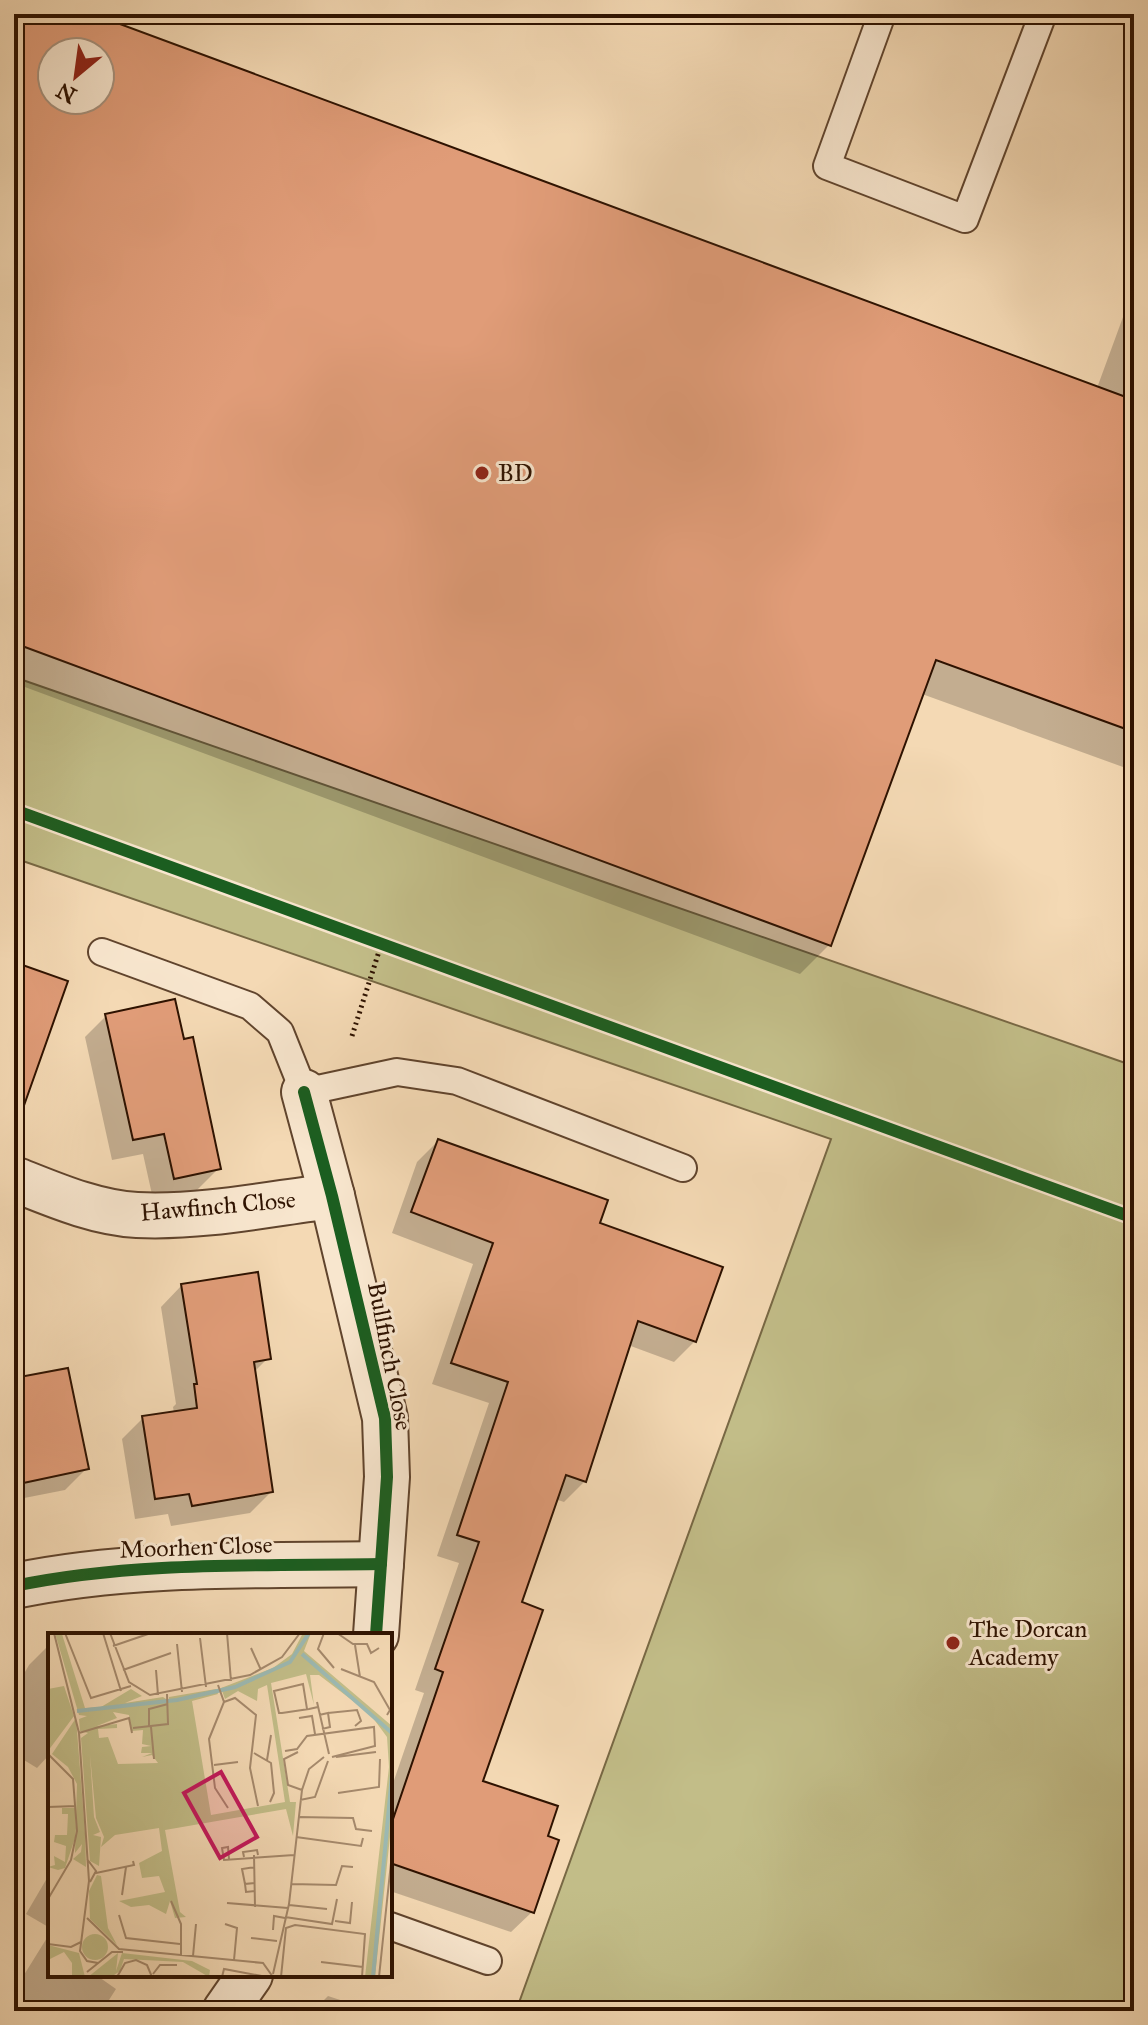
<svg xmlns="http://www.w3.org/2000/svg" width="1148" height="2025" font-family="'IM FELL Great Primer',serif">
<rect width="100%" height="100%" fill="#f4d9b4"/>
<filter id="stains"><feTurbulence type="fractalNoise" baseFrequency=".0025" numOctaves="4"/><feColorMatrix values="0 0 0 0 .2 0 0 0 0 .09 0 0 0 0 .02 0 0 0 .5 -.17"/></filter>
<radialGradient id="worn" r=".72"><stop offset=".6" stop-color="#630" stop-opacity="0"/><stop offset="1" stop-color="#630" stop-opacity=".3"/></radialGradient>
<path fill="#c2bd88" stroke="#786844" stroke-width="2" d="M 14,677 L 1134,1066 L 1134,2011 L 516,2011 L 831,1139 L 14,858 Z"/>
<g fill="#0003" fill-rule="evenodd">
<path d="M 14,14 L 86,14 L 1097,388 L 1134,287 L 1134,771 L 922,694 L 829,945 L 800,974 L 14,683 ZM 52,52 L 100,52 L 100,100 L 52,100 Z"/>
<path d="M 106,1016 L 219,1168 L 197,1190 L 153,1199 L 143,1154 L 112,1160 L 85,1037 Z"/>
<path d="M 438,1141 L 597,1225 L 695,1341 L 674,1362 L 628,1345 L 585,1481 L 564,1502 L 555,1499 L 519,1604 L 480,1782 L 545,1837 L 532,1912 L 511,1932 L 390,1891 L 390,1792 L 424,1693 L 415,1690 L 459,1563 L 437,1556 L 489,1403 L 432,1384 L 473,1264 L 392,1233 L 417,1162 Z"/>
<path d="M 182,1285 L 268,1358 L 253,1373 L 271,1492 L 250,1513 L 171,1526 L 168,1514 L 135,1519 L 122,1439 L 143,1418 L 174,1413 L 173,1407 L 176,1404 L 161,1307 Z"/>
<path d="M 14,1402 L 87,1468 L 65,1490 L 14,1500 Z"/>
<path d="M 50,1644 L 50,1754 L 37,1768 L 14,1754 L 14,1691 L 29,1665 Z"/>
<path d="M 50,1873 L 50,1928 L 26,1914 Z"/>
<path d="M 50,1933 L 50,1975 L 96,1975 L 116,1989 L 102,2011 L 14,2011 L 14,1991 Z"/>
<path d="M 328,1996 L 374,2011 L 313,2011 Z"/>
</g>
<g fill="#e09c78" stroke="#2e1200" stroke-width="2" fill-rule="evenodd">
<path d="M 14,14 L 93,14 L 1134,400 L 1134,732 L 936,660 L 831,946 L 14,643 ZM 52,52 L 100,52 L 100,100 L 52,100 Z"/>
<path d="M 14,962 L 68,981 L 21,1114 L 14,1113 Z"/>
<path d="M 175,999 L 184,1039 L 193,1037 L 221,1169 L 174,1179 L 164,1134 L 133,1140 L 105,1014 Z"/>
<path d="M 438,1139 L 608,1200 L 600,1223 L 723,1267 L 696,1342 L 638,1321 L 586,1482 L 566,1475 L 522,1602 L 543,1610 L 483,1781 L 558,1806 L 548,1836 L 559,1840 L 534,1913 L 390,1863 L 390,1828 L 443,1672 L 435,1669 L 479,1542 L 457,1535 L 508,1382 L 451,1363 L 493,1243 L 411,1212 Z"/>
<path d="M 258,1272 L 271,1359 L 254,1362 L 273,1492 L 192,1506 L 189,1494 L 155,1499 L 142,1416 L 197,1408 L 194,1384 L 197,1384 L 181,1284 Z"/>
<path d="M 68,1368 L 89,1469 L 14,1485 L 14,1378 Z"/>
</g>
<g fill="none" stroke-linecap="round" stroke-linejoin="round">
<defs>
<g id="service">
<path d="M 882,14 L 827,166 L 965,219 L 1043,14"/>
<path d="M 102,952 L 250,1006 L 280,1032 L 304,1092 L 397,1072 L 457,1081 L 683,1168"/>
<path d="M 390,1926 L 488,1961"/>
</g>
<g id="minor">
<path d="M 304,1092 L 332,1196 L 385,1418 L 387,1477 L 376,1635"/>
<path d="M 14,1179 C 52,1194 95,1213 137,1215 C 202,1218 268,1204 332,1196"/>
<path d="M 14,1586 C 134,1561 260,1566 381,1564"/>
<path d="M 225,2011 L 250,1975"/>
</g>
</defs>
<use href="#service" stroke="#60442d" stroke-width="30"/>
<use href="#minor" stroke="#60442d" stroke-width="48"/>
<path stroke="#2e1200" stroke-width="5" stroke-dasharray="2 4" stroke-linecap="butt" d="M 352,1036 L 382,942"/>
<use href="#service" stroke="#f8e6ce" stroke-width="26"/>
<use href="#minor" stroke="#f8e6ce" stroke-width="44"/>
<defs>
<g id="cycleway">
<path d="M 14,810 L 1134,1218"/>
<path d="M 304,1092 L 332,1196 L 385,1418 L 387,1477 L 376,1635"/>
<path d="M 14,1586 C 134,1561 260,1566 381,1564"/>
</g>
</defs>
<use href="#cycleway" stroke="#f8e6ce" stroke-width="17"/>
<use href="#cycleway" stroke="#1b5e20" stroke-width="12"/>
</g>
<g fill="#8f2418" stroke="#f8e6ce" stroke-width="3">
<circle cx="482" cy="473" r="8"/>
<circle cx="953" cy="1643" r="8"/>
</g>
<g text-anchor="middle" stroke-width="6" stroke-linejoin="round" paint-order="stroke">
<g font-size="24" fill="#2e1200" stroke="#f8e6ce" text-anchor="start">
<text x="498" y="481">BD</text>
<text x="969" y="1637">The Dorcan<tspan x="969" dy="28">Academy</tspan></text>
</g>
<g font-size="24" fill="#2e1200" stroke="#f8e6ce">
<text transform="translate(218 1206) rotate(-5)" y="8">Hawfinch Close</text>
<text transform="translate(390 1356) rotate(79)" y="8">Bullfinch Close</text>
<text transform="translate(196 1547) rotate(-2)" y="8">Moorhen Close</text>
</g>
</g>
<g transform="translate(48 1633)">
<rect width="344" height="344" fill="#f4d9b4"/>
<path d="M 7,0 L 14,1 L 37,75 L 53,74 L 83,56 L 94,63 L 77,70 L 115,64 L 121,68 L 121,64 L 168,56 L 170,61 L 144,68 L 163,182 L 237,169 L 219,52 L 210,56 L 209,68 L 190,58 L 177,66 L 173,55 L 225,35 L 244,21 L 255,0 L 263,0 L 256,18 L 344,93 L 344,185 L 327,344 L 317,344 L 341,134 L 339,104 L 322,81 L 271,42 L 262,42 L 266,72 L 258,41 L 223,50 L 242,169 L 248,169 L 245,203 L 238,176 L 117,197 L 132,279 L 138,284 L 127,285 L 122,268 L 118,281 L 101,272 L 83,274 L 71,268 L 117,259 L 111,243 L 94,245 L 91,230 L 114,218 L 111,195 L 67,202 L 53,214 L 56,204 L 48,185 L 42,122 L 46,184 L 52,199 L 45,202 L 53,204 L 51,233 L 42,228 L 33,105 L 40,100 L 32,98 L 31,86 L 39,83 L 31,82 ZM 65,79 L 81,82 L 84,98 L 95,97 L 94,111 L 103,113 L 94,114 L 93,120 L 104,120 L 94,124 L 104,122 L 110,130 L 70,131 L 60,104 L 51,105 L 50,96 L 69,95 L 69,91 L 49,93 L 69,85 ZM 16,53 L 26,83 L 0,118 L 0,56 ZM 28,85 L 37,200 L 38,234 L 25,226 L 33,219 L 34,211 L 27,220 L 29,151 L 20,134 L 4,121 ZM 14,175 L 27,175 L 28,202 L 17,235 L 10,237 L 0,234 L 7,232 L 6,223 L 17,229 L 18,213 L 6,209 L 7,202 L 19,202 L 20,181 L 14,181 ZM 49,242 L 53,243 L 60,295 L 69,312 L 42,286 L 41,258 ZM34 314a13 13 0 1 1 26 0a13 13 0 1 1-26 0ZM 0,312 L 31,320 L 37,344 L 24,344 L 24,330 L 16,319 L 2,326 ZM 70,320 L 68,338 L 74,320 L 144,328 L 162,337 L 161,344 L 135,329 L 76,326 L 72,338 L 63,344 L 40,344 Z" fill="#c2bd88" fill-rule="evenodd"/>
<path fill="none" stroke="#9cb9b2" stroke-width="4" d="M 254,21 L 344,100M 29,78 L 129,67 L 187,54 L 242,29 L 261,0M 325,344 L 344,142"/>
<path fill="none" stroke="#a5896c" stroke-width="2" d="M 6,0 L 31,100 L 41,248 L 32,318 L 39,328 L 50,330M 17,0 L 43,65 L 83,53M 55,0 L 73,58M 62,0 L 81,49 L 102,62 L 202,42 L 234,24 L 252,0M 179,0 L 183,48M 276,0 L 270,16 L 286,35M 289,0 L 305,11 L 319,11 L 323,20 L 331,15M 152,5 L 158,54M 129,11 L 134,59M 307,12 L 312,44M 65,13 L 103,0M 203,15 L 213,37M 293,36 L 326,49 L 342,77 L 339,82M 75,37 L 123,20M 108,37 L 110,62M 170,52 L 176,69 L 161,106 L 167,155 L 180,175M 176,69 L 187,65 L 208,82 L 202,135 L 210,173M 269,69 L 281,121M 259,76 L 255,51 L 226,58 L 231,80 L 234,80 L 261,76 L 270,74M 280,80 L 309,77 L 313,88 L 307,93M 271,82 L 280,80 L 282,94 L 274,96M 251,85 L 264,83 L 267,101M 101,93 L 101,76 L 120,71M 103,94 L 106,126M 85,95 L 120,91 L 119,61M 31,100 L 81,85 L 84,100M 237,118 L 249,116 L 259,103 L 326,94 L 327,113 L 284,124M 250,119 L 236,126 L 240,152 L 254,157M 206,120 L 223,130 L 226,160 L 222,169M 0,121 L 25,146 L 29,198 L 23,227 L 0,266M 288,124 L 328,119M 219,127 L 223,102M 166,132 L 190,129M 290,160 L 331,154 L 332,126M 252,167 L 267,164 L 280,128M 0,174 L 28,173M 250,184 L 305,185 L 308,196 L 324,198M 248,204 L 313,213 L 315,205M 206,222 L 207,274M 196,224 L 195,219 L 209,217 L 210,222M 39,226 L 48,238 L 42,249M 181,226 L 180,214 L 174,215 L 176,227 L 246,222M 48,240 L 86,232 L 85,228M 207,250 L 197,251 L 198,259 L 207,258M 197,251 L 194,236 L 207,234M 243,251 L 288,252 L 294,233 L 305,234M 74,262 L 78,234M 123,268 L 133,291 L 133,322M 179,270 L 240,275M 241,272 L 279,276M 71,282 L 78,305 L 132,311M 237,284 L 284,291 L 289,266M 39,285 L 71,316 L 215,330 L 225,344M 287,288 L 302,290 L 304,269M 177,291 L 189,295 L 186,327M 225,297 L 226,283 L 237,285M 203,305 L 229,308M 0,311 L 23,314 L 33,309M 145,323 L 148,291M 273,329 L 315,334M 39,339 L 64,319 L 75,319M 105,341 L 112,332 L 129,332M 225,341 L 241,271 L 254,157 L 261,136 L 276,124M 69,344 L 77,330 L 88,327 L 99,332 L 104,344M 174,344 L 176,336 L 219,344M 233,344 L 238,295 L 247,292 L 317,301 L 314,344M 331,344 L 344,220"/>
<path fill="#c2185b" fill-opacity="0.15" stroke="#c2185b" stroke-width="4" d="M 173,139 L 209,204 L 172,225 L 136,160 Z"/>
<rect width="344" height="344" fill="none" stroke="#2e1200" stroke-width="4"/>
</g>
<rect width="1148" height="2025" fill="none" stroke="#f4d9b4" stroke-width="48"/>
<rect x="16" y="16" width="1116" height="1993" fill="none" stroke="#2e1200" stroke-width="4"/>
<rect x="24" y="24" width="1100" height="1977" fill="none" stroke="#2e1200" stroke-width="2"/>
<g transform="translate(76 76) rotate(209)"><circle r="38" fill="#f8e6ce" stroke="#a7917c" stroke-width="2"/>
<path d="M0-6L14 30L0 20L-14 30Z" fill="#8f2418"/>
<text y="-12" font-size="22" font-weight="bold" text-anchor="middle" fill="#2e1200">N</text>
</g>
<rect width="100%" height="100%" filter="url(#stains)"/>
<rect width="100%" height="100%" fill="url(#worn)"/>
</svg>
